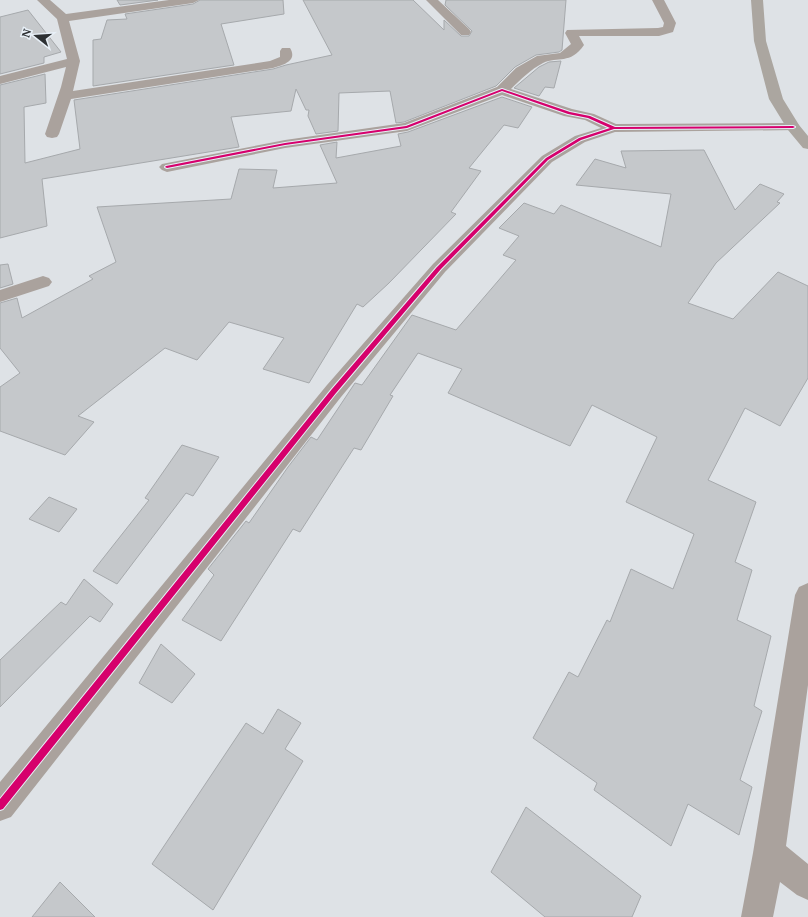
<svg xmlns="http://www.w3.org/2000/svg" width="808" height="917" font-family="'PT Serif',serif">
<rect width="100%" height="100%" fill="#dee2e6"/>
<g fill="#c5c8cb" stroke="#a6a9ac">
<path d="M 117,0 L 158,0 L 120,5 Z"/>
<path d="M 200,0 L 283,0 L 284,14 L 221,24 L 234,65 L 93,86 L 93,40 L 101,39 L 107,20 L 127,19 L 125,14 L 193,4 Z"/>
<path d="M 303,0 L 413,0 L 444,30 L 444,20 L 461,36 L 469,36 L 472,31 L 445,5 L 446,0 L 566,0 L 562,50 L 559,52 L 536,55 L 515,67 L 496,86 L 404,122 L 396,123 L 390,91 L 339,93 L 338,131 L 316,134 L 308,116 L 309,110 L 306,110 L 296,89 L 291,111 L 231,117 L 239,147 L 42,179 L 47,226 L 0,238 L 0,85 L 45,74 L 46,103 L 24,107 L 25,163 L 80,149 L 74,100 L 273,69 L 286,65 L 332,55 Z"/>
<path d="M 28,10 L 61,52 L 44,57 L 44,63 L 0,74 L 0,17 Z"/>
<path d="M 561,61 L 554,88 L 545,87 L 539,96 L 514,88 L 539,67 L 549,62 Z"/>
<path d="M 502,97 L 532,107 L 518,128 L 504,125 L 469,168 L 481,171 L 451,212 L 456,214 L 389,283 L 363,307 L 357,304 L 309,383 L 263,369 L 284,338 L 229,322 L 197,360 L 165,348 L 78,416 L 94,422 L 65,455 L 0,431 L 0,387 L 20,373 L 0,348 L 0,303 L 17,298 L 22,318 L 93,279 L 89,276 L 116,262 L 97,207 L 231,199 L 239,169 L 277,170 L 273,188 L 337,183 L 320,145 L 337,142 L 336,158 L 401,146 L 398,134 L 408,132 Z"/>
<path d="M 704,150 L 735,210 L 760,184 L 784,194 L 777,202 L 780,203 L 716,263 L 688,303 L 733,319 L 778,272 L 808,286 L 808,378 L 780,426 L 745,408 L 708,480 L 756,502 L 735,562 L 752,570 L 737,620 L 771,636 L 754,706 L 762,711 L 740,780 L 752,787 L 739,835 L 688,804 L 671,846 L 594,790 L 597,783 L 533,738 L 569,672 L 578,677 L 607,620 L 610,622 L 631,569 L 673,589 L 694,534 L 626,502 L 657,437 L 592,405 L 570,446 L 448,393 L 462,369 L 418,353 L 390,395 L 393,396 L 361,450 L 354,448 L 300,532 L 293,529 L 221,641 L 182,620 L 214,575 L 208,569 L 246,521 L 249,523 L 288,467 L 311,437 L 317,440 L 355,383 L 362,385 L 412,315 L 456,330 L 516,260 L 503,255 L 519,236 L 499,228 L 524,203 L 554,214 L 561,205 L 661,247 L 671,194 L 576,185 L 595,159 L 626,168 L 621,151 Z"/>
<path d="M 8,264 L 13,284 L 0,288 L 0,265 Z"/>
<path d="M 182,445 L 219,457 L 193,496 L 186,493 L 117,584 L 93,571 L 149,500 L 145,498 Z"/>
<path d="M 49,497 L 77,509 L 59,532 L 29,519 Z"/>
<path d="M 84,579 L 113,604 L 100,622 L 90,616 L 0,707 L 0,660 L 61,602 L 66,605 Z"/>
<path d="M 161,644 L 195,674 L 172,703 L 139,683 Z"/>
<path d="M 278,709 L 301,723 L 285,749 L 303,761 L 213,910 L 152,864 L 246,723 L 263,734 Z"/>
<path d="M 526,807 L 641,896 L 632,917 L 545,917 L 491,872 Z"/>
<path d="M 60,882 L 95,917 L 32,917 Z"/>
</g>
<g fill="none" stroke-linecap="round" stroke-linejoin="round">
<g fill="#aaa29d" fill-rule="evenodd">
<path d="M 37,0 L 50,0 L 66,14 L 169,0 L 199,0 L 193,3 L 69,21 L 80,61 L 73,91 L 270,61 L 280,57 L 280,51 L 282,48 L 290,48 C 298,61 283,65 273,68 L 71,99 L 59,134 L 57,137 L 52,138 L 47,137 L 45,134 L 61,87 L 66,67 L 0,84 L 0,76 L 67,59 L 57,19 Z"/>
<path d="M 426,0 L 438,0 L 469,29 L 471,32 L 469,35 L 461,35 Z"/>
<path d="M 652,0 L 664,0 L 676,23 L 673,32 L 659,36 L 579,36 L 584,45 C 570,65 558,56 543,63 C 530,70 521,79 511,89 L 572,109 L 594,114 L 616,124 L 793,123 L 798,124 L 800,127 L 798,130 L 615,132 L 585,142 L 552,162 L 445,272 L 341,397 L 11,817 L 0,821 L 0,782 L 327,385 L 433,264 L 542,156 L 575,136 L 601,128 L 585,120 L 564,116 L 502,95 L 407,131 L 285,148 L 167,172 L 162,170 L 159,167 L 162,164 L 285,140 L 404,123 L 497,87 L 516,68 L 537,56 L 560,53 L 571,44 L 565,33 L 567,30 L 658,28 L 663,27 L 664,23 Z"/>
<path d="M 43,276 L 49,278 L 52,282 L 49,286 L 0,302 L 0,290 Z"/>
<path d="M 808,583 L 808,685 L 786,846 L 808,864 L 808,900 L 797,895 L 780,882 L 773,917 L 741,917 L 753,853 L 795,595 L 799,587 Z"/>
</g>
<path fill="#aba6a0" fill-rule="evenodd" d="M 751,0 L 763,0 L 766,41 L 783,99 L 799,125 L 808,136 L 808,149 L 803,148 L 788,130 L 769,99 L 754,41 Z"/>
<defs>
<path id="cycleway" d="M 502,89 L 570,112 L 590,116 L 615,127 L 793,126 L 795,127 L 793,128 L 614,129 L 581,140 L 548,160 L 441,269 L 336,393 L 3,809 L 0,810 L 0,799 L 332,389 L 437,267 L 546,158 L 579,138 L 610,128 L 588,118 L 568,114 L 502,91 L 407,128 L 285,145 L 167,168 L 165,167 L 166,166 L 285,143 L 406,126 Z"/>
</defs>
<use href="#cycleway" stroke="#e8f0f8" stroke-width="2"/>
<use href="#cycleway" fill="#d6006c" fill-rule="evenodd"/>
</g>
<g transform="translate(36 36) rotate(287)" stroke="#e8f0f8" stroke-width="3" paint-order="stroke">
<path d="M0-3L7 15L0 10L-7 15Z" fill="#2d3033"/>
<text y="-6" font-size="11" font-weight="bold" text-anchor="middle" fill="#2d3033">N</text>
</g>
</svg>
